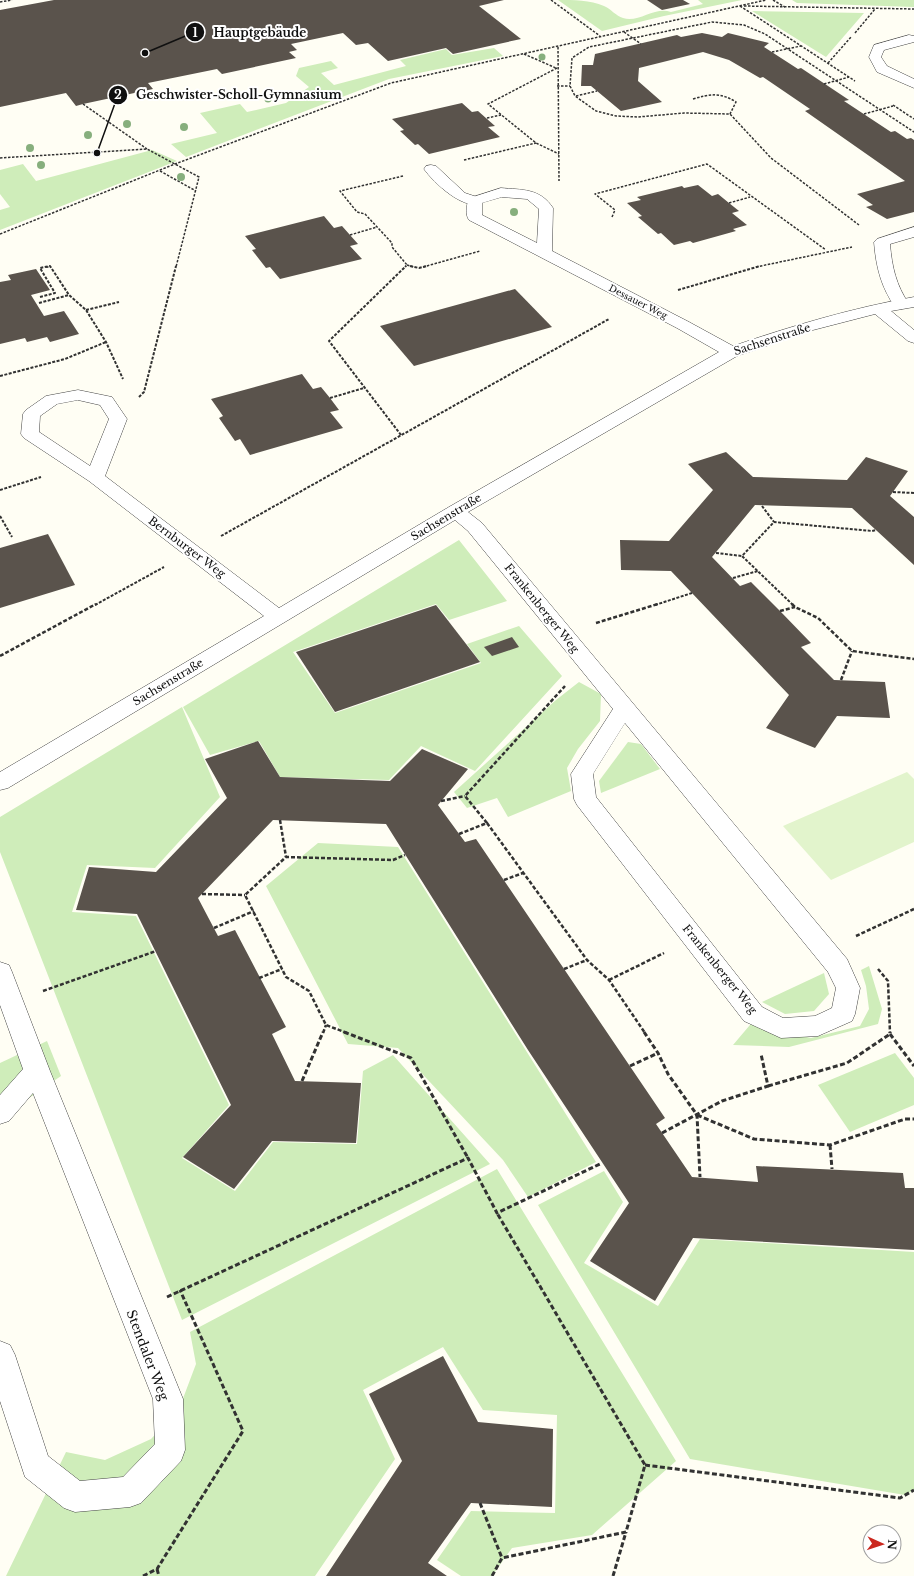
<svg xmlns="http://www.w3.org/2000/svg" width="914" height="1576" font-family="'Libre Baskerville',serif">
<rect width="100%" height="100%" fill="#fffef4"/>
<g fill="#cfedba">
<path d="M 558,0 C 574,0 590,0 604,6 C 611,9 616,16 623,18 C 639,23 655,6 671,12 L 703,4 L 698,0 L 742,0 L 664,16 L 602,31 Z"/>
<path d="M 792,0 L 914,0 L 914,7 L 797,3 Z"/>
<path d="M 752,11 L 864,13 L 826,57 Z"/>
<path d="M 494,48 L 503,56 L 389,79 L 186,157 L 171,144 L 217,133 L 200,113 L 240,104 L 247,112 L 286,103 L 309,87 L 296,76 L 299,68 L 331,61 L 338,68 L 321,73 L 334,85 L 406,66 L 400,60 L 446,49 L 452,55 Z"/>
<path d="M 152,150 L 177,161 L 0,230 L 0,210 L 10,207 L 0,194 L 0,170 L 23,164 L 36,181 Z"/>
<path d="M 459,540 L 507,601 L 449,620 L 436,604 L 293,652 L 335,713 L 481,663 L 467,644 L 519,626 L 562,676 L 475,771 L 421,746 L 389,780 L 280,777 L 259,741 L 210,755 L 183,707 Z"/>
<path d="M 579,682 L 601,694 L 600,721 L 578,749 L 567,768 L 571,791 L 508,817 L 497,798 L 467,808 L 454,792 L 556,700 Z"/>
<path d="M 182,707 L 220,797 L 155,868 L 87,865 L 72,912 L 136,916 L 229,1105 L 182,1158 L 235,1191 L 273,1142 L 357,1144 L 363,1071 L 393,1055 L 490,1164 L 182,1320 L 0,852 L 0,817 Z"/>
<path d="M 628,742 L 641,744 L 660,769 L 601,793 L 599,781 Z"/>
<path d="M 318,843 L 398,847 L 596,1162 L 528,1197 L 503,1160 L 398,1048 L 348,1044 L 266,886 Z"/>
<path d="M 869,966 L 882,1009 L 878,1024 L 789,1047 L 733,1045 L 755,1019 L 782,1031 L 811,1038 L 860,1026 L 869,1009 L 866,986 L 861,970 Z"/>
<path d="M 824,973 L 829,994 L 814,1011 L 785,1014 L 762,1002 Z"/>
<path d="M 47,1041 L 61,1076 L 0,1118 L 0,1063 Z"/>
<path d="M 895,1053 L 914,1078 L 914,1105 L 850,1132 L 818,1085 Z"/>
<path d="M 497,1169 L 676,1461 L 592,1535 L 512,1548 L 492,1576 L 461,1576 L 437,1560 L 471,1511 L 555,1513 L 557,1415 L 483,1410 L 443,1347 L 363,1390 L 395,1459 L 315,1576 L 6,1576 L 66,1452 L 105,1460 L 151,1439 L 179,1409 L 196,1364 L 190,1332 Z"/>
<path d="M 604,1171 L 623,1202 L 584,1263 L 658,1306 L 700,1239 L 914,1252 L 914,1490 L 905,1495 L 690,1459 L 538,1205 Z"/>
</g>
<path fill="#e2f4cc" d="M 907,772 L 914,779 L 914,842 L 831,880 L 783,826 Z"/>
<g fill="#5a534c">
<path d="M 54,0 L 504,0 L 479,6 L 521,39 L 453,54 L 446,48 L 388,61 L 368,43 L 356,45 L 343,33 L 291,44 L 297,50 L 289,52 L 296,58 L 222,74 L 217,69 L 148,83 L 153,89 L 83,104 L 76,106 L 66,93 L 0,107 L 0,10 Z"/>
<path d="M 647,0 L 683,0 L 690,4 L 662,10 Z"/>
<path d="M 702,33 L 722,37 L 728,33 L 769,43 L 764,47 L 798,69 L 801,68 L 849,100 L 844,101 L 891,132 L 895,131 L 907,139 L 911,138 L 914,140 L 914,212 L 887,219 L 866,207 L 873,205 L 857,194 L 905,181 L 805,111 L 810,109 L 763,77 L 760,78 L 729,60 L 703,52 L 639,68 L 638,81 L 662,102 L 621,111 L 591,86 L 581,86 L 582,65 L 593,65 L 595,54 L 677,35 L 681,37 Z"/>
<path d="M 462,103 L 472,112 L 478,111 L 495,126 L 488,127 L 500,137 L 429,154 L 418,144 L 415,145 L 400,131 L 404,130 L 392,119 Z"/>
<path d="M 698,185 L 712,196 L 718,194 L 729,203 L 739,211 L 732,213 L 747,225 L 733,229 L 736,231 L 693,243 L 690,241 L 674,245 L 661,233 L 658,234 L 638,217 L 642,216 L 627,203 L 641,200 L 637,197 L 682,186 L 684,188 Z"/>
<path d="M 324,216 L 334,228 L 342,226 L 358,244 L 350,246 L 362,259 L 280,279 L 270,267 L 266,268 L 252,250 L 256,249 L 245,236 Z"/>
<path d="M 36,269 L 50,290 L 31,295 L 44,316 L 64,311 L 79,334 L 50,342 L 47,337 L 27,342 L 25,338 L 0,344 L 0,282 L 11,280 L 8,275 Z"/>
<path d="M 515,289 L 552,327 L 414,366 L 380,326 Z"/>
<path d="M 302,374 L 313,389 L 321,387 L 330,398 L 339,410 L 330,412 L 343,428 L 250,455 L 240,439 L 235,441 L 219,418 L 223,416 L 211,399 Z"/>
<path d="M 726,452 L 753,477 L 847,480 L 866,457 L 908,471 L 890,496 L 914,517 L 914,565 L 852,508 L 755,505 L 712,557 L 740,586 L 751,582 L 780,611 L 811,643 L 801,647 L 834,680 L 885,682 L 890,718 L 837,716 L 815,748 L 766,728 L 789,695 L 671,571 L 621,570 L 620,540 L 669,541 L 713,490 L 688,464 Z"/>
<path d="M 48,534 L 75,585 L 0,608 L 0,548 Z"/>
<path d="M 436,605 L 480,662 L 335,712 L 296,652 Z"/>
<path d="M 512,637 L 519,647 L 492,656 L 484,647 Z"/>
<path d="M 258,741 L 280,777 L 390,781 L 422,749 L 468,769 L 438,805 L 465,842 L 476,839 L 665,1118 L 656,1124 L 692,1177 L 758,1182 L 756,1166 L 903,1173 L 905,1188 L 914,1188 L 914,1250 L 693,1238 L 655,1301 L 590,1261 L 629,1203 L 528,1050 L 386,824 L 273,820 L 198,898 L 218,936 L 235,930 L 286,1027 L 272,1034 L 295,1081 L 361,1083 L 356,1143 L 272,1141 L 234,1189 L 183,1157 L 231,1105 L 137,914 L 76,910 L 89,867 L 156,872 L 227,798 L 205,759 Z"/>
<path d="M 443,1356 L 478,1422 L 553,1429 L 552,1507 L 471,1503 L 428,1563 L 447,1576 L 326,1576 L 402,1461 L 369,1394 Z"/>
</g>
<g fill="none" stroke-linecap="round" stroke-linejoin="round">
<defs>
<g id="lane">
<path d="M 909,35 L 914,36 L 914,42 L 884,50 L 881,57 L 887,66 L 914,79 L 914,88 L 877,72 L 869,57 L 874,45 Z"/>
<path d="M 431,165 L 436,166 L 465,193 L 480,198 L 482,201 L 480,204 C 462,209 434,183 424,169 L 426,166 Z"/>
<path d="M 914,227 L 914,237 L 890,244 C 892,267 896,285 909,304 L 907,307 L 901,309 L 895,307 C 881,287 876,267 874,242 L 877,239 Z"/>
</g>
<g id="street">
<path d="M 501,188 C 522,190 540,188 553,208 L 552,251 L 689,322 L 733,346 C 792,326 852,308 914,297 L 914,307 L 891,311 L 914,330 L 914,343 L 908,341 L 875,314 L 813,330 L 737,356 L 468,512 L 482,523 L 847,959 L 860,988 L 855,1014 L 852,1021 L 818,1036 L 781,1038 L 744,1021 L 577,805 L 574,799 L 571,774 L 613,709 L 468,531 L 455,520 L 8,788 L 0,790 L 0,772 L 264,616 L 89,481 L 24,438 L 21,434 L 23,414 L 26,410 L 46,396 L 78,390 L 112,397 L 127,419 L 105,476 L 279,608 L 449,507 L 719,352 L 677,328 L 469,220 C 465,215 466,203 470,198 ZM 502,197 L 527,199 L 539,209 L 537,243 L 482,215 L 482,203 ZM 78,400 L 100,405 L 109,419 L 90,466 L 39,432 L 40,416 L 57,404 ZM 625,723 L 828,972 L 836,988 L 832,1008 L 815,1016 L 783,1018 L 762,1007 L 596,797 L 593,774 Z"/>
<path d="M 0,962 L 9,965 L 12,972 L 50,1071 L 183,1399 L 185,1450 L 181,1461 L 141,1503 L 130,1507 L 75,1512 L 64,1508 L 25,1477 L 0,1401 L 0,1341 L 10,1345 L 15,1355 L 48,1456 L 80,1481 L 123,1477 L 155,1444 L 153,1399 L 33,1093 L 9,1121 L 0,1124 L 0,1095 L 23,1069 L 0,1005 Z"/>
</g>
</defs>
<use href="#lane" stroke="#434343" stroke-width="1"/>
<use href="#street" stroke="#434343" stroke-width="1"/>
<g stroke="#323232" stroke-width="1.5" stroke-dasharray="2.5 1.5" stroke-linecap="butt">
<path d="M 551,0 L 600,36"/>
<path d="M 773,0 L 785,7"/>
<path d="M 0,2 L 12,0"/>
<path d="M 740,6 L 855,81"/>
<path d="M 744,6 L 914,9"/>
<path d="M 624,32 L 641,44"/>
<path d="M 855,33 L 875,9"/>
<path d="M 558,47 L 559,181"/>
<path d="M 772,52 L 801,46"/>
<path d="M 524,54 L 556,68"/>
<path d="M 828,63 L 851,37"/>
<path d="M 557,68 L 488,104 L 536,143 L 559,154"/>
<path d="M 824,84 L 849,77"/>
<path d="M 557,86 L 570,86"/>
<path d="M 576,96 L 597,91"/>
<path d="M 693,99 C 710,94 720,92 736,102 L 730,114"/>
<path d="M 83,104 L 147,149"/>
<path d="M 893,105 L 914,119"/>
<path d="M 864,114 L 893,106"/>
<path d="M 487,118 L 501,115"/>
<path d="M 0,158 L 147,149 L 199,177 L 176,267"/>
<path d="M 464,160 L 536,143"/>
<path d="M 160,171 L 196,191"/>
<path d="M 403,176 L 340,191 L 357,212 L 365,214 L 392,243 L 392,247 L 407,265 L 405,267"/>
<path d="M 729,203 L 750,197"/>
<path d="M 612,217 L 615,210 L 595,194 L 707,164 L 826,250"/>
<path d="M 859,225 L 771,158 L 730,114 L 684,113 L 638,117 L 616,116 L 596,111 L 575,96 L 570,86 L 572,58 L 589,47 L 712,22 L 744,25 L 765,34 L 914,132"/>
<path d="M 0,234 L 175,164 L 391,83 L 766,0"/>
<path d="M 350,235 L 377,227"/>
<path d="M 407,265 L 414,267"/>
<path d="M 46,267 L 51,267"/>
<path d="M 423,267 L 480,251"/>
<path d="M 756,267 L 852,247"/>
</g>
<g stroke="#323232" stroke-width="2" stroke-dasharray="3 1.5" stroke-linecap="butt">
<path d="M 410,266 L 419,268 L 427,266"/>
<path d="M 678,290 L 760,266"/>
<path d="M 40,297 L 55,293 L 40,268 L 50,266 L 69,295 L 86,310 L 106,342 L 123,379"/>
<path d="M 39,303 L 69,295"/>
<path d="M 86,310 L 119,302"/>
<path d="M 0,376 L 65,359 L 106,342"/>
<path d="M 139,397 L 144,392 L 176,266"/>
<path d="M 330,398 L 364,388"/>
<path d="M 401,435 L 329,341 L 406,266"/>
<path d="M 0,490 L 41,477"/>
<path d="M 893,492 L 914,493"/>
<path d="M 762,506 L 774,522"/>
<path d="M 0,516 L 12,537"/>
<path d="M 221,536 L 609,319"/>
<path d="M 716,553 L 742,556"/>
<path d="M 733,578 L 758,571"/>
<path d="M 95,605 L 164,567"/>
<path d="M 655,605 L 692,593"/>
<path d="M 793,605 L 742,556 L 774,522 L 872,531 L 876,530"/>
</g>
<g stroke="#323232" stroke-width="2.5" stroke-dasharray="4 2" stroke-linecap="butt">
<path d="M 792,604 L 795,607 L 818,618 L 852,651 L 914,659"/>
<path d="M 780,611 L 795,607"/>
<path d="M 596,623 L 658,604"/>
<path d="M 0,656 L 96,604"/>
<path d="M 841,680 L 852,651"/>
<path d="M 441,801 L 465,796"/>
<path d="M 280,820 L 286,857"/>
<path d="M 487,823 L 465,796 L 565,686"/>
<path d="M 459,834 L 487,823 L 587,960 L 609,980 L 645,1033"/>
<path d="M 504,880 L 523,873"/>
<path d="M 202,894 L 245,895"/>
<path d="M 214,928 L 254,911"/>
<path d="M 856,936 L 914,909"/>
<path d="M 564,969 L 587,960"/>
<path d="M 878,969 L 888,981 L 890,1033"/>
<path d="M 259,978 L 282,969"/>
<path d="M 609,980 L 664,953"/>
<path d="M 43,991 L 156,951"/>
<path d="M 323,1033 L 326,1025"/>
<path d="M 347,1033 L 326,1025 L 309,991 L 286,977 L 245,895 L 286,857 L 393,860 L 405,855"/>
</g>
<g stroke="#323232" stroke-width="3" stroke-dasharray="5 2.5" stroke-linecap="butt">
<path d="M 344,1032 L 411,1058 L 468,1158"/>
<path d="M 644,1032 L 658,1053 L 668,1074 L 697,1115 L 700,1177"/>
<path d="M 890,1034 L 914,1066"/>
<path d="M 630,1066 L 658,1053"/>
<path d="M 302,1081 L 323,1032"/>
<path d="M 768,1086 L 847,1063 L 890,1034 L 890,1032"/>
<path d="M 697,1115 L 754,1139 L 830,1145 L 905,1119 L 914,1119"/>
<path d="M 662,1133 L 722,1101 L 768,1086 L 761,1054"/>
<path d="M 830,1145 L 832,1169"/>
<path d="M 167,1297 L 468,1158 L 497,1213 L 602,1163"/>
<path d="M 645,1465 L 900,1498 L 914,1490"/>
<path d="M 480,1503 L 502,1558"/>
<path d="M 157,1569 L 159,1576"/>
<path d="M 143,1576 L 157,1569 L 243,1431 L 180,1290"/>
<path d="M 492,1576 L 502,1558 L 626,1532 L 645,1465 L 497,1213"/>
<path d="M 613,1576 L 626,1532"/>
</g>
<use href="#lane" fill="#fff" fill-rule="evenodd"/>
<use href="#street" fill="#fff" fill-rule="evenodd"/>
</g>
<g fill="#87af7d">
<circle cx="542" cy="57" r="3.5"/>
<circle cx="268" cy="99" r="3.5"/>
<circle cx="127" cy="124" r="4"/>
<circle cx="184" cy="127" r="4"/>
<circle cx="88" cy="135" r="4"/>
<circle cx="30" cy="148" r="4"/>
<circle cx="41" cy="165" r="4"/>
<circle cx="181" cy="177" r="4"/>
<circle cx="514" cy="212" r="4"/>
</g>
<g text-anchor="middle" stroke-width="4" stroke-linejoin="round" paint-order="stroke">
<g font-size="9" fill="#101010" stroke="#fff">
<text transform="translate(638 302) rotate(27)" y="3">Dessauer Weg</text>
</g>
<g font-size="11" fill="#101010" stroke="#fff">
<text transform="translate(772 339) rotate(-18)" y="4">Sachsenstraße</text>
<text transform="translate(446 517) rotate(-31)" y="4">Sachsenstraße</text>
<text transform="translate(187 547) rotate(37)" y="4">Bernburger Weg</text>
<text transform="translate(542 608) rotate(51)" y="4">Frankenberger Weg</text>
<text transform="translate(168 682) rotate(-31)" y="4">Sachsenstraße</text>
<text transform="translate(720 969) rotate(51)" y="4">Frankenberger Weg</text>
</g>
<g font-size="13" fill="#101010" stroke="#fff">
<text transform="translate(148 1355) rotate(69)" y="5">Stendaler Weg</text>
</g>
</g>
<path fill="none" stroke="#101010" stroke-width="1.5" d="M145 53L195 32M97 153L118 95"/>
<g fill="#101010" stroke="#fff" stroke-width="1.5">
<circle cx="145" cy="53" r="4"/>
<circle cx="97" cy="153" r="4"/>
<circle cx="195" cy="32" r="10"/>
<circle cx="118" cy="95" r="10"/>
</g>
<g font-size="12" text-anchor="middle" font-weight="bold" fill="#fff">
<text x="195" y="37">1</text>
<text x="118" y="99">2</text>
</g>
<g font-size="12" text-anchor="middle" font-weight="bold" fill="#101010" stroke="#fff" stroke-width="4" stroke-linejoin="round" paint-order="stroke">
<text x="260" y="37">Hauptgebäude</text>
<text x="239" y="99">Geschwister-Scholl-Gymnasium</text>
</g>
<g transform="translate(882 1544) rotate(93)"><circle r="19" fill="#ffffff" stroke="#9f9f9f"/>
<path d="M0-3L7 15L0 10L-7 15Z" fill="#cb271e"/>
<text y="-6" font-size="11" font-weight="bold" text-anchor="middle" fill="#101010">N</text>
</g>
</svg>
